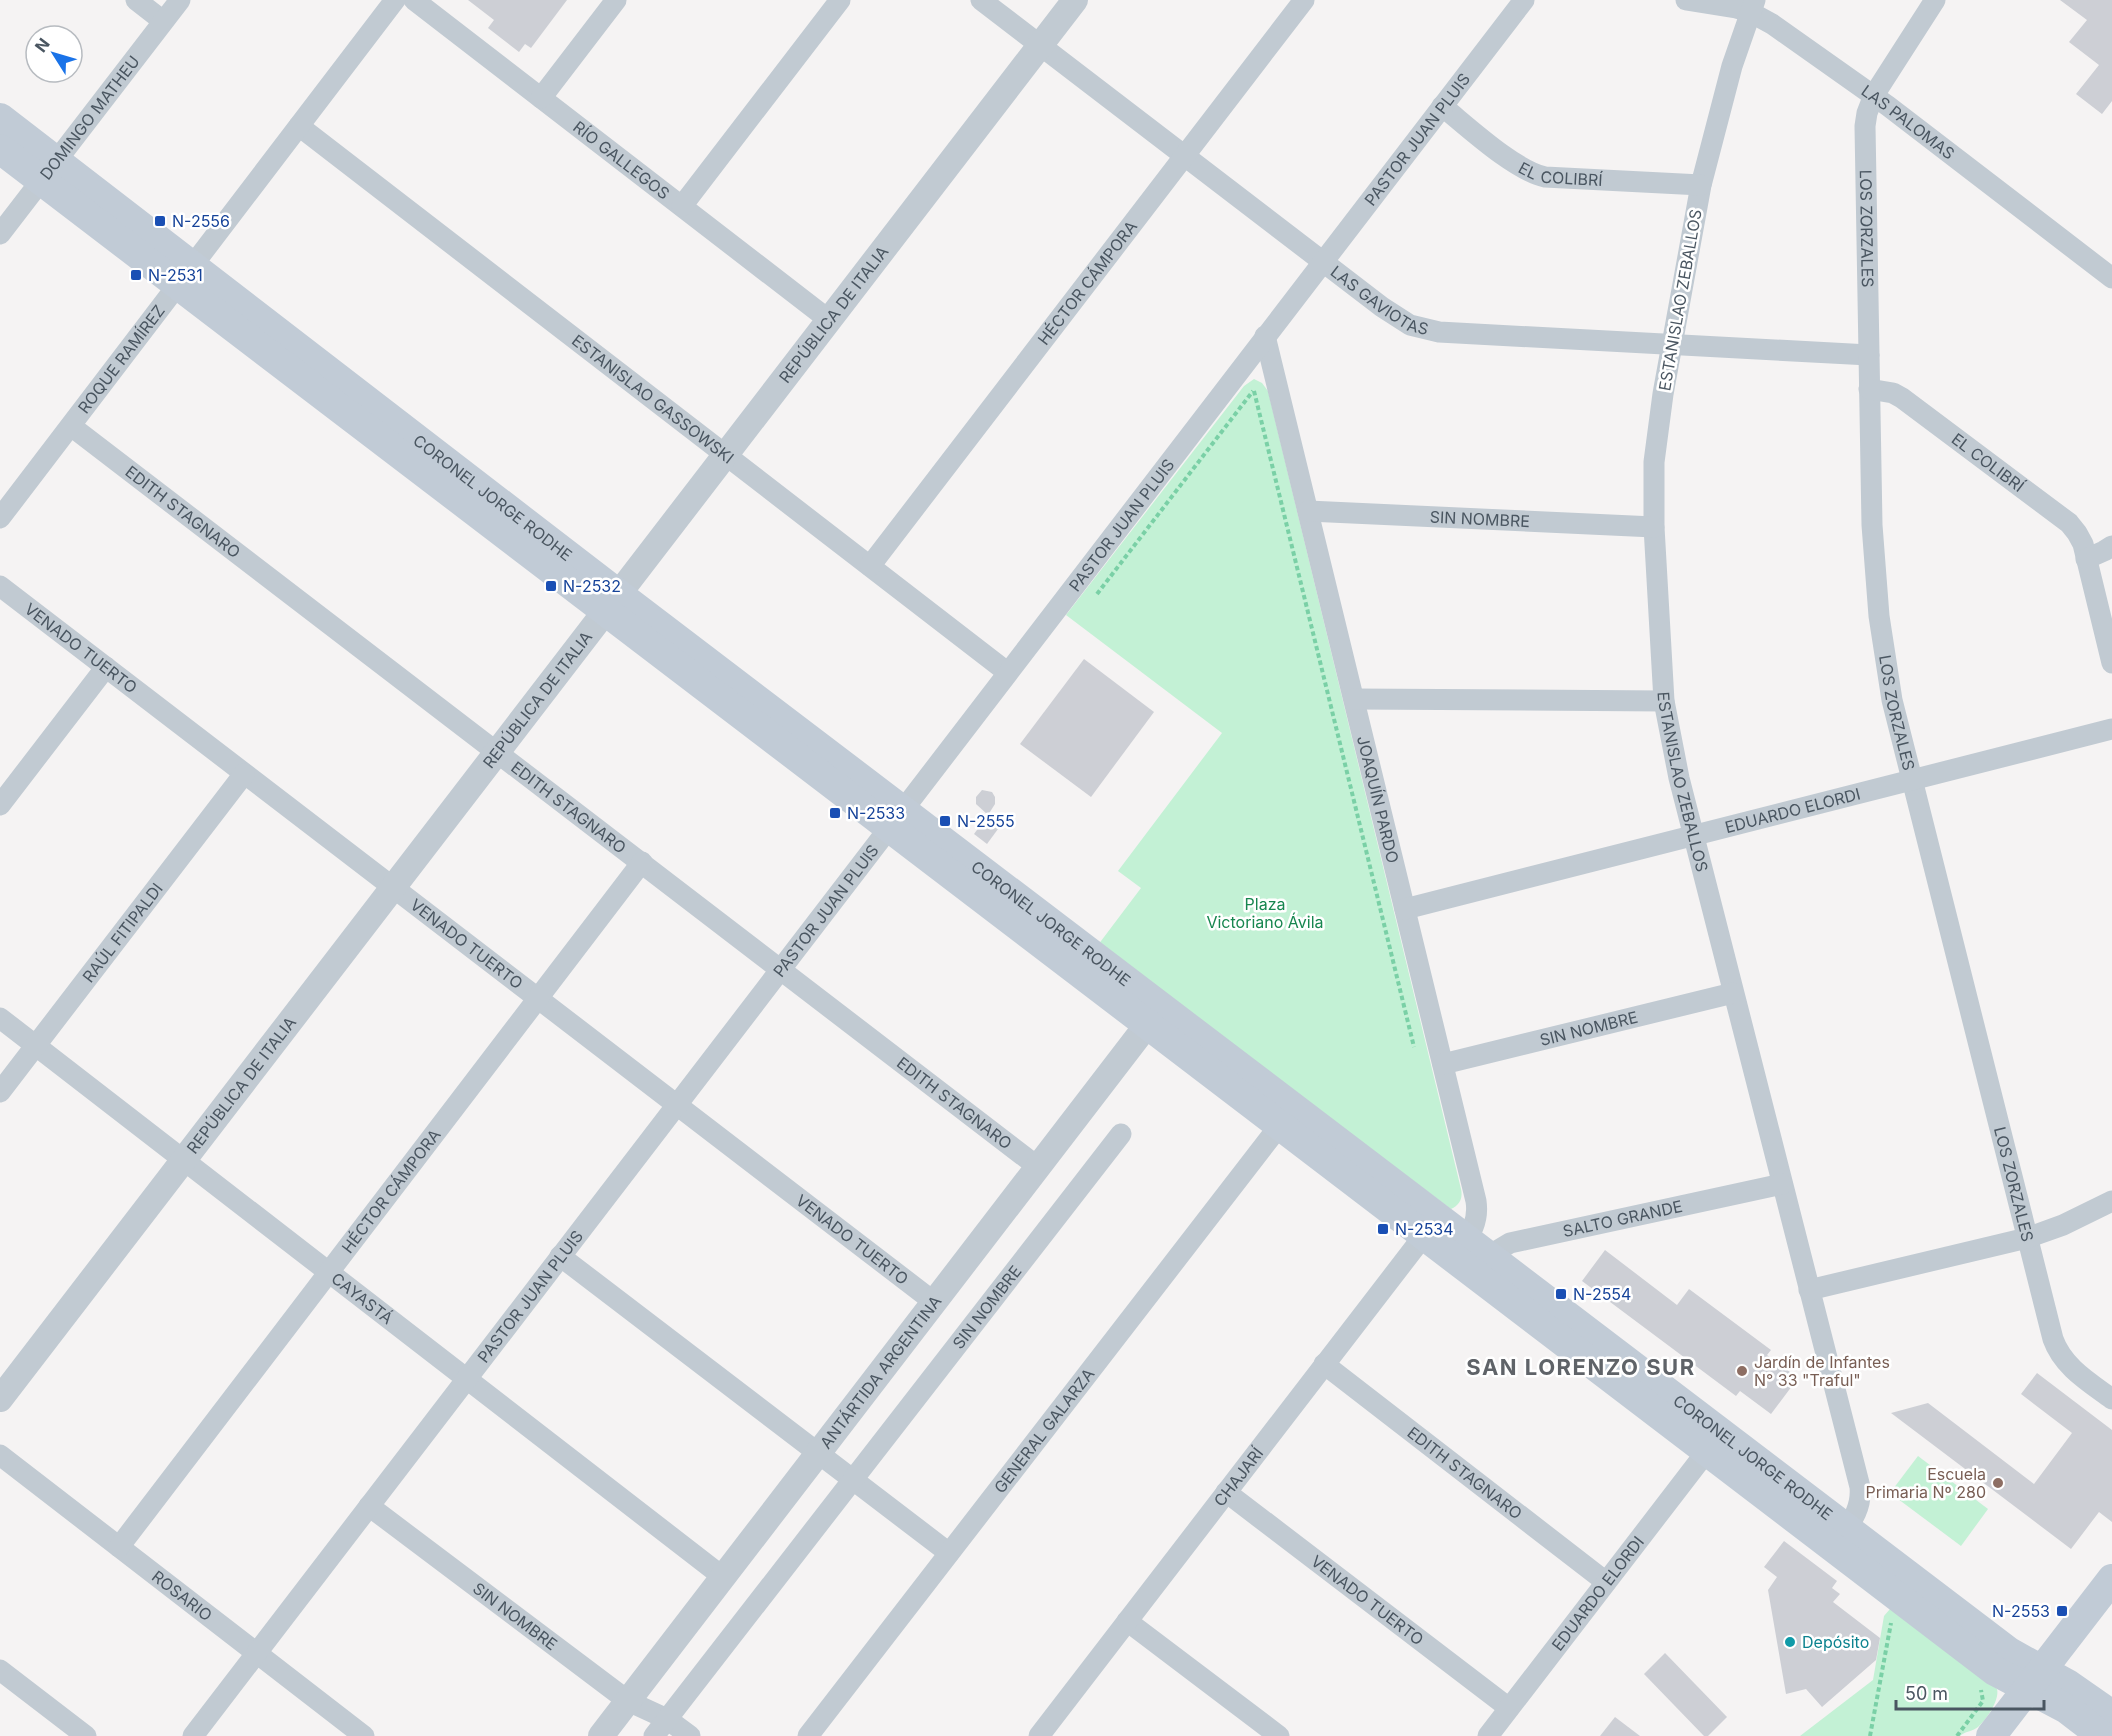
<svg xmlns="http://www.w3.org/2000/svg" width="2112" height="1736" font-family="Inter,sans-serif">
<rect width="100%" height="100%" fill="#f5f3f3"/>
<g fill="#c3f1d5">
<path d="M 1254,379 L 1262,383 L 1268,391 L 1461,1189 C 1463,1198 1460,1205 1451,1209 L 1098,945 L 1141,888 L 1118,871 L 1222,733 L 1066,615 L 1244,386 Z"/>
<path d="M 1918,1456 L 1988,1509 L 1961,1546 L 1890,1493 Z"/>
<path d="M 1890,1609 L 1997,1689 C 2000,1700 1986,1720 1978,1727 C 1972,1732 1965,1731 1960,1736 L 1800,1736 L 1873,1680 L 1884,1616 Z"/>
</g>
<g fill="#cdcfd5">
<path d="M 468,0 L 567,0 L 531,48 L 525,44 L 519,52 L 488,28 L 494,20 Z"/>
<path d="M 2060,0 L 2112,0 L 2112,101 L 2102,114 L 2076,94 L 2099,65 L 2069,42 L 2087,20 Z"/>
<path d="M 1084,659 L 1154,712 L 1091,797 L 1020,744 Z"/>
<path d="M 982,790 L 992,792 L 995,797 L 995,804 L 988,815 L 976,804 L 976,797 Z"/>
<path d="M 985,819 L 998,829 L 987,844 L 974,834 Z"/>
<path d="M 1605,1250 L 1677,1305 L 1689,1289 L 1771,1350 L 1767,1355 L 1798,1378 L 1771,1414 L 1740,1391 L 1736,1396 L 1582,1281 Z"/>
<path d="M 2037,1373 L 2112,1430 L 2112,1522 L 2099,1512 L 2071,1549 L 1891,1413 L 1928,1403 L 2034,1484 L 2072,1433 L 2021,1394 Z"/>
<path d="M 1784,1541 L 1837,1581 L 1832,1588 L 1840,1594 L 1833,1602 L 1880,1638 L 1876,1660 L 1822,1707 L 1806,1689 L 1786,1694 L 1768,1590 L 1777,1577 L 1764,1567 Z"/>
<path d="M 1665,1653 L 1727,1717 L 1708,1736 L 1704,1736 L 1644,1674 Z"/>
<path d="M 1615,1717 L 1640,1736 L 1600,1736 Z"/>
</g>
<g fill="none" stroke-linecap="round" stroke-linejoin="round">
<g stroke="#7ad0a6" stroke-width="4" stroke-dasharray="4.5 3" stroke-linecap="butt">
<path d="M 1254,391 L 1414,1047"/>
<path d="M 1097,594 L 1253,391"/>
<path d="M 1870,1736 L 1891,1623"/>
<path d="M 1957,1736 L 1983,1701 L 1981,1690"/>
</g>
<g stroke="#c1cad2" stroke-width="21">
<path d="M 136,0 L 163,21"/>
<path id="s1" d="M 414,0 L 829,320"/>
<path id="s2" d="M 981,0 L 1382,307 L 1410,325 L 1439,332 L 1869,355"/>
<path id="s3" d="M 1686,0 L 1736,8 L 1750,12 L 1772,24 L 1888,106 L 2112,278"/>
<path id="s4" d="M 1755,0 L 1732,66 L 1701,185 L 1663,394 L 1654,462 L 1654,527 L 1664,701 L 1679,778 L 1860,1487 C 1862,1509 1851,1522 1839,1539"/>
<path id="s5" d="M 1935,0 L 1874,95 L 1867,113 L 1865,126 L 1872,525 L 1879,616 L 1892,700 L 2053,1339 C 2063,1367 2089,1382 2112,1399"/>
<path d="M 541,98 L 616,0"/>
<path id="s6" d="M 1442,106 C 1468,127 1514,170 1545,177 L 1701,185"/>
<path id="s7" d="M 299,126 L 1007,672"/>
<path d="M 682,206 L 840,0"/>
<path id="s8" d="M 0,234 L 180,0"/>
<path id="s9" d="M 1265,336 L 1476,1201 C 1479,1221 1471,1234 1459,1250"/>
<path id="s10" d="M 1869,389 L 1893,393 L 1902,398 L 2069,523 L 2077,533 L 2083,544 L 2112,663"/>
<path id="s11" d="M 71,426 L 1038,1167"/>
<path id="s12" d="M 1308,511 L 1654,527"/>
<path id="s13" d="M 0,518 L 395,0"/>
<path d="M 2086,559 L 2104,551 L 2112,546"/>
<path id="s14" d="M 870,566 L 1304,0"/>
<path id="s15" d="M 0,586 L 934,1302"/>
<path d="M 1354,699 L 1664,701"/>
<path d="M 0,805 L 106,667"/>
<path id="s16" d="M 1405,909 L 2112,729"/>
<path id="s17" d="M 0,1018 L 723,1577"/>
<path id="s18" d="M 1443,1064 L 1733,993"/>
<path id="s19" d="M 0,1092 L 244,774"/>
<path d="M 560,1256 L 949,1553"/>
<path id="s20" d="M 1482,1269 L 1495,1252 L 1510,1243 L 1782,1184"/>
<path d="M 1809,1290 L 2027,1238 L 2063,1225 L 2112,1201"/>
<path id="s21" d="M 1324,1364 L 1606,1582"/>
<path id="s22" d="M 0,1455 L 364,1736"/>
<path id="s23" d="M 1226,1492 L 1509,1708"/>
<path id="s24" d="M 369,1506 L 628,1701 L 667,1719 L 690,1736"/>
<path id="s25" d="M 119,1547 L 642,862"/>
<path d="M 1127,1621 L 1279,1736"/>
<path d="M 0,1670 L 86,1736"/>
<path id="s26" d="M 193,1736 L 1524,0"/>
<path id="s27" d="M 654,1736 L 1121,1134"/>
<path id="s28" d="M 808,1736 L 1280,1125"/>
<path id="s29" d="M 1039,1736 L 1432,1225"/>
<path id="s30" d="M 1488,1736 L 1707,1451"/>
</g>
<g stroke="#c1cad2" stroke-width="26">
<path id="s31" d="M 0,1399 L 1075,0"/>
<path id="s32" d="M 601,1736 L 1160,1008"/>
</g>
<g stroke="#c1cbd6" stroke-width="30">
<path id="s33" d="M 0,118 L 618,594 L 2009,1652 L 2069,1685 L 2112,1715"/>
<path d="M 0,149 L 1995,1671 L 2067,1709 L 2102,1736"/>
<path d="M 1991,1736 L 2112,1579"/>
</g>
</g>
<g fill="#1a4fb4" stroke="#fff" stroke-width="2">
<rect x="154" y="215" width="12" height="12" rx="3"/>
<rect x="130" y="269" width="12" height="12" rx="3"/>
<rect x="545" y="580" width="12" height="12" rx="3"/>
<rect x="829" y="807" width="12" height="12" rx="3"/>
<rect x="939" y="815" width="12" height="12" rx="3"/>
<rect x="1377" y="1223" width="12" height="12" rx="3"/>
<rect x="1555" y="1288" width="12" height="12" rx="3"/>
<rect x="2056" y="1605" width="12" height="12" rx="3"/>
</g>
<g fill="#8d6e63" stroke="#fff" stroke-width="2">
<circle cx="1742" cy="1371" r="6"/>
<circle cx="1998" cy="1483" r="6"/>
</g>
<circle fill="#0f9aa8" stroke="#fff" stroke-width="2" cx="1790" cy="1642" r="6"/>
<g text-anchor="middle" stroke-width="5" stroke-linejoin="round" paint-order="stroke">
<g font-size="16" fill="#4a5661" stroke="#fff">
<text dy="6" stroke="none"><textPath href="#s8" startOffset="147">DOMINGO MATHEU</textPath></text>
<text dy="6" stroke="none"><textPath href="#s3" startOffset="258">LAS PALOMAS</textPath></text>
<text dy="6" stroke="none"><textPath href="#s26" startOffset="2012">PASTOR JUAN PLUIS</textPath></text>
<text dy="6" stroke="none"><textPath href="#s1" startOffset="262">RÍO GALLEGOS</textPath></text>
<text dy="6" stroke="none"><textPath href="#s6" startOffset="141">EL COLIBRÍ</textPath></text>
<text dy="6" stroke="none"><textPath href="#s5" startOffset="248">LOS ZORZALES</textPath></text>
<text dy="6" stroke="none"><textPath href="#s14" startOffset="357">HÉCTOR CÁMPORA</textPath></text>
<text dy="6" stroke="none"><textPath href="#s2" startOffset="500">LAS GAVIOTAS</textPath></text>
<text transform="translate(1680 300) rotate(-80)" y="6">ESTANISLAO ZEBALLOS</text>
<text dy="6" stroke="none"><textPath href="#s31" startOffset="1368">REPÚBLICA DE ITALIA</textPath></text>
<text dy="6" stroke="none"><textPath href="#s13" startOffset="200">ROQUE RAMÍREZ</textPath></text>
<text dy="6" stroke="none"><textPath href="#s7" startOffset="447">ESTANISLAO GASSOWSKI</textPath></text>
<text dy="6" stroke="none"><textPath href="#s10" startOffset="142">EL COLIBRÍ</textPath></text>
<text dy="6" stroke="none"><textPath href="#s33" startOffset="622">CORONEL JORGE RODHE</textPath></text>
<text dy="6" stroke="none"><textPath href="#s11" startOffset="141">EDITH STAGNARO</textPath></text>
<text dy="6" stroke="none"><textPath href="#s12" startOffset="172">SIN NOMBRE</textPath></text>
<text dy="6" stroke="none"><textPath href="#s26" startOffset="1526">PASTOR JUAN PLUIS</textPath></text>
<text dy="6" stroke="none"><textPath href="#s15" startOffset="102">VENADO TUERTO</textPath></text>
<text dy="6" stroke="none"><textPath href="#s31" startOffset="882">REPÚBLICA DE ITALIA</textPath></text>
<text dy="6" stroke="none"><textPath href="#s5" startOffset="734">LOS ZORZALES</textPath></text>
<text dy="6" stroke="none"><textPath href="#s4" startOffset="796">ESTANISLAO ZEBALLOS</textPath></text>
<text dy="6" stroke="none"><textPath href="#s9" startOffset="477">JOAQUÍN PARDO</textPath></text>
<text dy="6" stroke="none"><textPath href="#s11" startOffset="627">EDITH STAGNARO</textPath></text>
<text dy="6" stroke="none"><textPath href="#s16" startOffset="400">EDUARDO ELORDI</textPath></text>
<text dy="6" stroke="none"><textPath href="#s26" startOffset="1040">PASTOR JUAN PLUIS</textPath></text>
<text dy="6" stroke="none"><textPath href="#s33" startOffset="1324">CORONEL JORGE RODHE</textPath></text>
<text dy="6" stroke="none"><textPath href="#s19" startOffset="201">RAÚL FITIPALDI</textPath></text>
<text dy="6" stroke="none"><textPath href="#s15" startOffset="588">VENADO TUERTO</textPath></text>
<text dy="6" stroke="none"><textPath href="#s18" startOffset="150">SIN NOMBRE</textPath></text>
<text dy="6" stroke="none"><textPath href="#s31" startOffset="396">REPÚBLICA DE ITALIA</textPath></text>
<text dy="6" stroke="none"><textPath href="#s11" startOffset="1113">EDITH STAGNARO</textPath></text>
<text dy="6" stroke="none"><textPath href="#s5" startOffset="1220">LOS ZORZALES</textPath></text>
<text dy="6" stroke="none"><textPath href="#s25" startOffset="448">HÉCTOR CÁMPORA</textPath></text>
<text dy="6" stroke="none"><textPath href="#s20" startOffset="154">SALTO GRANDE</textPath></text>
<text dy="6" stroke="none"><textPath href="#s15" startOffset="1074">VENADO TUERTO</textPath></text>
<text dy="6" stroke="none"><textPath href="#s26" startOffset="554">PASTOR JUAN PLUIS</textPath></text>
<text dy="6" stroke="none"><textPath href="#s17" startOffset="458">CAYASTÁ</textPath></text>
<text dy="6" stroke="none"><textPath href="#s27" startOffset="543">SIN NOMBRE</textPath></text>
<text dy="6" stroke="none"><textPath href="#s32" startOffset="459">ANTÁRTIDA ARGENTINA</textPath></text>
<text dy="6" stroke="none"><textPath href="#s28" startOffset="386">GENERAL GALARZA</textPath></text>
<text dy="6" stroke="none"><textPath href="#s33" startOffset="2206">CORONEL JORGE RODHE</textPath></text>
<text dy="6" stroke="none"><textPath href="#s21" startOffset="178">EDITH STAGNARO</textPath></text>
<text dy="6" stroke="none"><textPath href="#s29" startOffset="327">CHAJARÍ</textPath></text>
<text dy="6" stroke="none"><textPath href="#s30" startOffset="180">EDUARDO ELORDI</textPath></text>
<text dy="6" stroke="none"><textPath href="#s22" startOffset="230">ROSARIO</textPath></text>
<text dy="6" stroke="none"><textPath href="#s23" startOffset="178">VENADO TUERTO</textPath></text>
<text dy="6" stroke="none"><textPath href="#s24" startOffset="183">SIN NOMBRE</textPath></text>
</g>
<g font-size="16" fill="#164399" stroke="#fff" text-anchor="start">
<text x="172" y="227">N-2556</text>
<text x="148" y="281">N-2531</text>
<text x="563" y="592">N-2532</text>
<text x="847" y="819">N-2533</text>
<text x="957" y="827">N-2555</text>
<text x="1395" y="1235">N-2534</text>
<text x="1573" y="1300">N-2554</text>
<text x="2050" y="1617" text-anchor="end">N-2553</text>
</g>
<g font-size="16" fill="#17864f" stroke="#fff">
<text x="1265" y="910">Plaza<tspan x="1265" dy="18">Victoriano Ávila</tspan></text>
</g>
<g font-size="16" fill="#785e54" stroke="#fff" text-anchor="start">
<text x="1754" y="1368">Jardín de Infantes<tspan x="1754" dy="18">N° 33 "Traful"</tspan></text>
<text x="1986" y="1480" text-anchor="end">Escuela<tspan x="1986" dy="18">Primaria Nº 280</tspan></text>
</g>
<g font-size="16" fill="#0d838f" stroke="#fff" text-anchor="start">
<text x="1802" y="1648">Depósito</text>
</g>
<g font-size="22" font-weight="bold" letter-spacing="1.5" fill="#5f6368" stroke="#fff">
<text x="1581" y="1375">SAN LORENZO SUR</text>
</g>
</g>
<g transform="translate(54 54) rotate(307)"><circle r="28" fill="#ffffff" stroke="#b7bbc0" stroke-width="1.5"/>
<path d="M0-4.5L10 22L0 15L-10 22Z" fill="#1a73e8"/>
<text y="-9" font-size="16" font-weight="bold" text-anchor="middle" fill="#4a5661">N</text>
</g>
<path d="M1896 1700v9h148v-9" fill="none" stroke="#4a5661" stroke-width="3"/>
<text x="1905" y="1700" font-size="18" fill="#4a5661" stroke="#ffffff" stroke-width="4.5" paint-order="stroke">50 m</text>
</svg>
